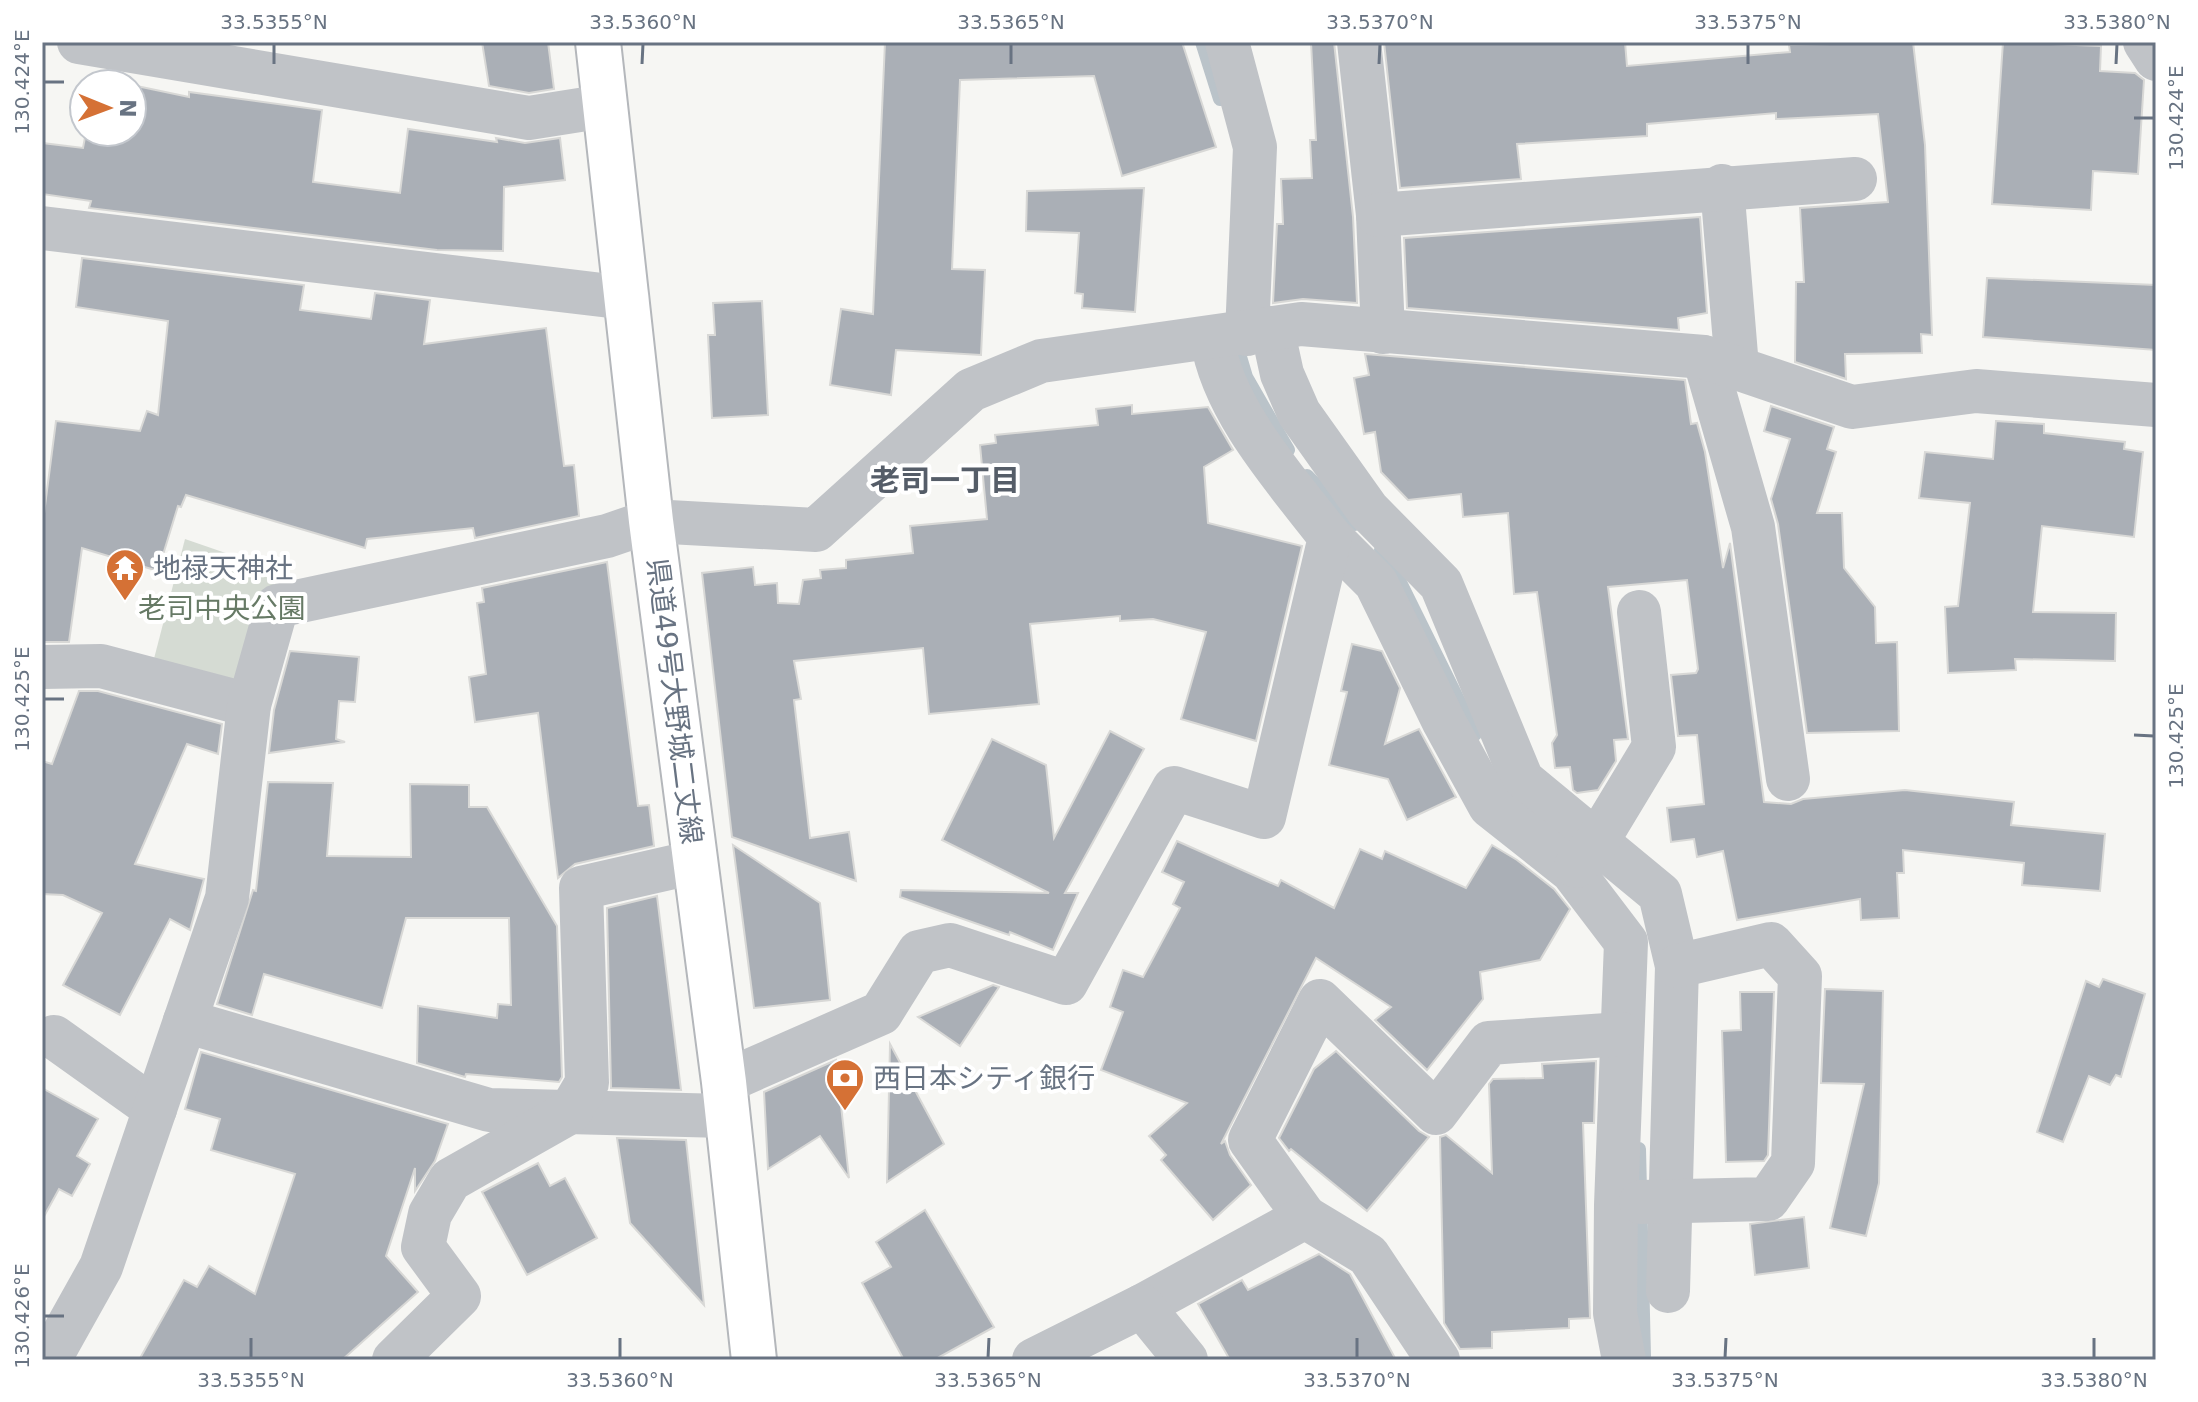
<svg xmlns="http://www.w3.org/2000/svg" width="2198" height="1402" font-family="'DejaVu Sans','Noto Sans JP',sans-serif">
<rect width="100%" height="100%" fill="#f6f6f3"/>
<path fill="#d5dbd3" d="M 185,539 L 272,569 L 277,606 L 249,705 L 149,678 Z"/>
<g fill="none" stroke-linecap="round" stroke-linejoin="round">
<g stroke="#bac3c9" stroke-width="14">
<path d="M 1202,42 L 1220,99"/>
<path d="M 1235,340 L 1246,377 L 1288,450"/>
<path d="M 1307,476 L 1355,524"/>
<path d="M 1381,550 L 1388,558 L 1475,734"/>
<path d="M 1639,1149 L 1644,1356"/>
</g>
</g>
<g fill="#aaafb6" stroke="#d8d8d6" stroke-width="2">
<path d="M 482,42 L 548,42 L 554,89 L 529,93 L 489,86 Z"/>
<path d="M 885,42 L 1182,42 L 1216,147 L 1122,176 L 1094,76 L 960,80 L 952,269 L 985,270 L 981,355 L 896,350 L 891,395 L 830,385 L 841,309 L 873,314 Z"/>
<path d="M 1311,42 L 1334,42 L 1353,217 L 1357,303 L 1303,299 L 1273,303 L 1277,224 L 1283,224 L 1281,179 L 1312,178 L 1310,140 L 1316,140 Z"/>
<path d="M 1384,42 L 1625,42 L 1627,66 L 1790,52 L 1789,45 L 1913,42 L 1925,145 L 1932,335 L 1921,334 L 1922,353 L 1845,354 L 1846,379 L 1795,362 L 1796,282 L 1804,282 L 1800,208 L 1888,202 L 1878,114 L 1776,119 L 1776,113 L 1647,124 L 1647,136 L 1517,144 L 1521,179 L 1400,188 Z"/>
<path d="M 2003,42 L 2101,46 L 2100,71 L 2135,73 L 2144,80 L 2138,174 L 2093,171 L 2091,210 L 1992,204 Z"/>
<path d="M 132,85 L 189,97 L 189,92 L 322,110 L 313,182 L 400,193 L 408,129 L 497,142 L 496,138 L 525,143 L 560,138 L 565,180 L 504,187 L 503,251 L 437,250 L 89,208 L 91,201 L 42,194 L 42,143 L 83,148 L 86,132 L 132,132 Z"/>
<path d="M 1144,188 L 1135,312 L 1082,308 L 1083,294 L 1075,293 L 1079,233 L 1026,231 L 1027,191 Z"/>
<path d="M 1700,217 L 1707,313 L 1678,318 L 1679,330 L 1407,308 L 1404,238 Z"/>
<path d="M 82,258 L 304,285 L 300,310 L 371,319 L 375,293 L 430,300 L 424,344 L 546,328 L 564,466 L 574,465 L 579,516 L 475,538 L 473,528 L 367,539 L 365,548 L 186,495 L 181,507 L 178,506 L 158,571 L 82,548 L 69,642 L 42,642 L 42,529 L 56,421 L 140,431 L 147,411 L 158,415 L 168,321 L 76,307 Z"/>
<path d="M 1987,278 L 2156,285 L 2156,350 L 1983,337 Z"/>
<path d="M 762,301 L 768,415 L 712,418 L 708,335 L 715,335 L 713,303 Z"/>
<path d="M 1365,354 L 1685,380 L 1691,424 L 1697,423 L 1705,452 L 1723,568 L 1730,543 L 1764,802 L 1791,804 L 1803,799 L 1905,790 L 2014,802 L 2011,825 L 2105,834 L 2100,891 L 2022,885 L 2024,863 L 1903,850 L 1904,873 L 1897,873 L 1899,918 L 1861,920 L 1860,899 L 1737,920 L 1723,851 L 1697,857 L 1694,839 L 1671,842 L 1667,808 L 1704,804 L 1697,735 L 1678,736 L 1671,675 L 1696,673 L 1698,669 L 1687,580 L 1608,587 L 1628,739 L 1614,740 L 1616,761 L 1598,790 L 1577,793 L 1573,790 L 1570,767 L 1555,768 L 1552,743 L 1557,735 L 1537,592 L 1514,594 L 1508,513 L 1463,517 L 1461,494 L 1408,500 L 1381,472 L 1375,432 L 1364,434 L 1354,378 L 1369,375 Z"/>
<path d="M 1132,405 L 1132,414 L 1208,407 L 1233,450 L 1204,467 L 1208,523 L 1302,546 L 1256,741 L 1181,719 L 1206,632 L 1153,619 L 1120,621 L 1120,616 L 1030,624 L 1039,704 L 929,714 L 923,648 L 794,661 L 801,699 L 794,700 L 810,838 L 849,832 L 856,881 L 732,837 L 702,573 L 753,567 L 755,585 L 777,583 L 778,603 L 799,604 L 803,580 L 821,578 L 820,570 L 846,568 L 846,560 L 913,553 L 910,526 L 987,519 L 980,445 L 996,443 L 995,435 L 1098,425 L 1096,409 Z"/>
<path d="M 1771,406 L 1834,427 L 1827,449 L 1836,452 L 1817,513 L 1842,513 L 1844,568 L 1875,607 L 1876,643 L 1897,642 L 1899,731 L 1807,733 L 1778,524 L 1771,499 L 1790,439 L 1764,431 Z"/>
<path d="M 1996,421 L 2044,424 L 2044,433 L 2125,442 L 2124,449 L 2143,452 L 2134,537 L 2042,526 L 2033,612 L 2116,613 L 2115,661 L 2015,659 L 2016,670 L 1948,673 L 1945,607 L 1958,606 L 1970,503 L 1919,498 L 1925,452 L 1993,459 Z"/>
<path d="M 607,562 L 638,806 L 649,805 L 654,846 L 575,864 L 558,878 L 538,713 L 475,722 L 469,677 L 486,674 L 477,603 L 484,602 L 482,588 Z"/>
<path d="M 1352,644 L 1382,651 L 1400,688 L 1385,744 L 1419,729 L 1456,797 L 1407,820 L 1388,779 L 1329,765 L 1347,692 L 1341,691 Z"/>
<path d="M 290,651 L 359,657 L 355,702 L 339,701 L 336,739 L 345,742 L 269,753 L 274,710 Z"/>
<path d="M 79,691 L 98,691 L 222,724 L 218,754 L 187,744 L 135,864 L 204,879 L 190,930 L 170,919 L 120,1015 L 63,985 L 102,913 L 63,895 L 42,894 L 42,761 L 52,764 Z"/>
<path d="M 1110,731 L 1144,749 L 1065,893 L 1078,893 L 1053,950 L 1010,932 L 1009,935 L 900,897 L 901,890 L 1049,893 L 942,840 L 992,739 L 1046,765 L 1054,838 Z"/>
<path d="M 268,782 L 333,783 L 327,856 L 411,857 L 410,784 L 469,785 L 469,807 L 487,807 L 557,926 L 562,1077 L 559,1082 L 466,1074 L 465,1077 L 417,1063 L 418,1006 L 497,1018 L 498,1004 L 511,1005 L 509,918 L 406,918 L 382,1008 L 264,974 L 252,1015 L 217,1004 L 253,890 L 256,891 Z"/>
<path d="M 1177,841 L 1278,886 L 1281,880 L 1334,908 L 1360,849 L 1382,859 L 1385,851 L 1466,888 L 1492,845 L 1517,860 L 1554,889 L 1570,909 L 1540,960 L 1480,972 L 1483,999 L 1427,1070 L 1375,1020 L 1391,1007 L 1316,958 L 1221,1144 L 1225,1141 L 1230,1155 L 1251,1185 L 1213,1220 L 1161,1160 L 1166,1155 L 1149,1136 L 1187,1103 L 1101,1070 L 1123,1012 L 1110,1007 L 1123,970 L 1143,977 L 1180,908 L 1173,904 L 1184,882 L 1162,872 Z"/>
<path d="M 733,845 L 820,903 L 830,1000 L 754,1008 Z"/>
<path d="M 657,896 L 681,1090 L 611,1088 L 607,908 Z"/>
<path d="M 2103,979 L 2145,994 L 2121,1077 L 2116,1075 L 2110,1085 L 2089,1076 L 2063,1142 L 2037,1132 L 2086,981 L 2099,987 Z"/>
<path d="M 993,985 L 999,987 L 960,1046 L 918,1017 Z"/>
<path d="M 1825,989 L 1883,991 L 1879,1183 L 1866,1236 L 1830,1228 L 1864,1084 L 1821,1083 Z"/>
<path d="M 1740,992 L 1774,992 L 1768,1155 L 1764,1161 L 1726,1162 L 1722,1031 L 1741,1030 Z"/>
<path d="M 890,1044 L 944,1144 L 887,1182 Z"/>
<path d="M 1336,1051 L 1419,1131 L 1429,1137 L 1367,1211 L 1291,1149 L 1289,1151 L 1279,1138 L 1314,1069 Z"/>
<path d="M 201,1052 L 448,1124 L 435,1161 L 415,1191 L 415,1168 L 386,1256 L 418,1292 L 342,1360 L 139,1360 L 184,1280 L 197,1287 L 209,1266 L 255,1294 L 295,1174 L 211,1150 L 220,1119 L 185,1109 Z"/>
<path d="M 836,1060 L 849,1178 L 820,1136 L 768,1169 L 764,1092 Z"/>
<path d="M 1596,1061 L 1594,1123 L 1583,1123 L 1590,1318 L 1569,1319 L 1569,1328 L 1492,1332 L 1492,1348 L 1460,1349 L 1444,1323 L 1440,1137 L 1446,1135 L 1492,1173 L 1489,1084 L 1493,1079 L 1543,1078 L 1542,1064 Z"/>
<path d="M 42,1088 L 98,1119 L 77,1156 L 90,1164 L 72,1196 L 59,1189 L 42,1220 Z"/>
<path d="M 617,1138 L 686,1140 L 704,1305 L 630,1223 Z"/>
<path d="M 538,1163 L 550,1186 L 565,1178 L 597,1238 L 527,1275 L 482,1192 Z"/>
<path d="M 925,1210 L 994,1327 L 934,1360 L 904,1360 L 862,1283 L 891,1267 L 876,1242 Z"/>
<path d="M 1804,1217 L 1809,1268 L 1755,1275 L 1750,1224 Z"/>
<path d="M 1319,1254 L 1350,1274 L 1396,1360 L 1230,1360 L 1198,1304 L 1242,1280 L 1248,1290 Z"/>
</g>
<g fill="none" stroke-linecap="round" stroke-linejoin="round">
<defs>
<path id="major" d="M 598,42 L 651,521 L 724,1082 L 754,1360"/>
</defs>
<use href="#major" stroke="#b4b7bb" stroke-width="48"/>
<g stroke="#c0c3c7" stroke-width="44">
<path d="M 79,42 L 529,118 L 605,106"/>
<path d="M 1227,42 L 1255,147 L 1247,334"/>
<path d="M 1359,42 L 1378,215 L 1383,332"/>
<path d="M 2145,42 L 2156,59"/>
<path d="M 1722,186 L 1737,367"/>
<path d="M 1378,215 L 1855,179"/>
<path d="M 42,228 L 627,298"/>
<path d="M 1272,328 L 1282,374 L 1299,413 L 1368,510 L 1441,584 L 1522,780 L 1660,894 L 1677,966 L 1668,1291"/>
<path d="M 1704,357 L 1753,527 L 1788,779"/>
<path d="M 1330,537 L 1376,583 L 1444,722 L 1490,806 L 1572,871 L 1626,942 L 1616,1205 L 1615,1313 L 1624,1360"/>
<path d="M 42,667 L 101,666 L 249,705"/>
<path d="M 1576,866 L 1596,843 L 1654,747 L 1639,612"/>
<path d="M 185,1021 L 489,1110 L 725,1116"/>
<path d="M 54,1037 L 155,1109"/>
<path d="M 724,1082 L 881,1013 L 919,952 L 950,945 L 1066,983 L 1174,788 L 1264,817 L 1330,537 C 1286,480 1223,411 1212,339"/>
<path d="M 1641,1202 L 1768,1199 L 1793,1163 L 1800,976 L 1771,944 L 1677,966"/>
<path d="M 1305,1217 L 1250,1140 L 1320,1001 L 1436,1113 L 1489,1043 L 1622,1034"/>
<path d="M 1142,1306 L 1305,1217 L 1368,1255 L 1438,1360"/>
<path d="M 49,1360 L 101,1267 L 227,898 L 249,705 L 277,606 L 607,536 L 651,521 L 816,530 L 971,390 L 1041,361 L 1301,324 L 1704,357 L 1852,407 L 1976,391 L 2156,405"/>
<path d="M 394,1360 L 459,1296 L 423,1247 L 430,1214 L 450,1180 L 570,1112 L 587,1083 L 581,888 L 695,862"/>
<path d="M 1034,1360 L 1142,1306 L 1186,1360"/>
</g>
<use href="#major" stroke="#fff" stroke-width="44"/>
</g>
<path fill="none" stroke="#687382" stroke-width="3" d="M 274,64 L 274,44M 642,64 L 643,44M 1011,64 L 1011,44M 1379,64 L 1380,44M 1748,64 L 1748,44M 2116,64 L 2117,44M 44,82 L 64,82M 2134,118 L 2154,118M 44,699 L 64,699M 2134,735 L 2154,736M 44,1316 L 64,1316M 251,1358 L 251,1338M 620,1358 L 620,1338M 988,1358 L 989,1338M 1357,1358 L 1357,1338M 1725,1358 L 1726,1338M 2094,1358 L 2094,1338"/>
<defs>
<symbol id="temple-pin" viewBox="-11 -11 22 30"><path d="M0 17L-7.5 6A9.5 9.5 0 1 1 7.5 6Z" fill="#d57135" stroke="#fff"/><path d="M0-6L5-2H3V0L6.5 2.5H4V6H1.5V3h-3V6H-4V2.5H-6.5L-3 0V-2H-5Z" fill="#fff"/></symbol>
<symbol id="bank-pin" viewBox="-11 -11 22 30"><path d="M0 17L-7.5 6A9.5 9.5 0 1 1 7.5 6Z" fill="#d57135" stroke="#fff"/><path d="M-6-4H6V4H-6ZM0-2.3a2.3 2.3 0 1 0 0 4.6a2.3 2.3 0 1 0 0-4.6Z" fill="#fff"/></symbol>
</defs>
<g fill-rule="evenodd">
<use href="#temple-pin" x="103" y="546" width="44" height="60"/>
<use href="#bank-pin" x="823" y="1056" width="44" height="60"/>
</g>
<g text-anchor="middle" stroke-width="8" stroke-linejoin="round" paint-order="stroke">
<g font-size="28" fill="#687382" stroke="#fff" text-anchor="start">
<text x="153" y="578">地禄天神社</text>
<text x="873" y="1088">西日本シティ銀行</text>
</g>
<g font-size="28" fill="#677a66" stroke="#fff">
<text x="222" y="618">老司中央公園</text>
</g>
<g font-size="28" fill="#687382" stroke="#fff">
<text transform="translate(675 701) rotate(83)" y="10">県道49号大野城二丈線</text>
</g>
<g font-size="30" font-weight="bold" fill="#555d68" stroke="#fff">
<text x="945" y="491">老司一丁目</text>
</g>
</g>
<rect width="2198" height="1402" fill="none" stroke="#ffffff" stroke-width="88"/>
<g transform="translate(108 108) rotate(91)"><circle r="38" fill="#ffffff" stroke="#c3c7cd" stroke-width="2"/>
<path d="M0-6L14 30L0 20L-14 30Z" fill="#d57135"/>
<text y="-12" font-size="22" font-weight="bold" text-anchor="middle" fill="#687382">N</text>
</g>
<rect x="44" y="44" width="2110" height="1314" fill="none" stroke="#687382" stroke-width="3"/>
<g font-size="20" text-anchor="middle" fill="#687382">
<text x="274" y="29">33.5355°N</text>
<text x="643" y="29">33.5360°N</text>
<text x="1011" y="29">33.5365°N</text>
<text x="1380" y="29">33.5370°N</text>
<text x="1748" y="29">33.5375°N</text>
<text x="2117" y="29">33.5380°N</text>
<text transform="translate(22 82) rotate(-90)" y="7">130.424°E</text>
<text transform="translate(2176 118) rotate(-90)" y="7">130.424°E</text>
<text transform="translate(22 699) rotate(-90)" y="7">130.425°E</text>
<text transform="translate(2176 736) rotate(-90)" y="7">130.425°E</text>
<text transform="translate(22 1316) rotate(-90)" y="7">130.426°E</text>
<text x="251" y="1387">33.5355°N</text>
<text x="620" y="1387">33.5360°N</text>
<text x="988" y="1387">33.5365°N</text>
<text x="1357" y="1387">33.5370°N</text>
<text x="1725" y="1387">33.5375°N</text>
<text x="2094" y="1387">33.5380°N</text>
</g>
</svg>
